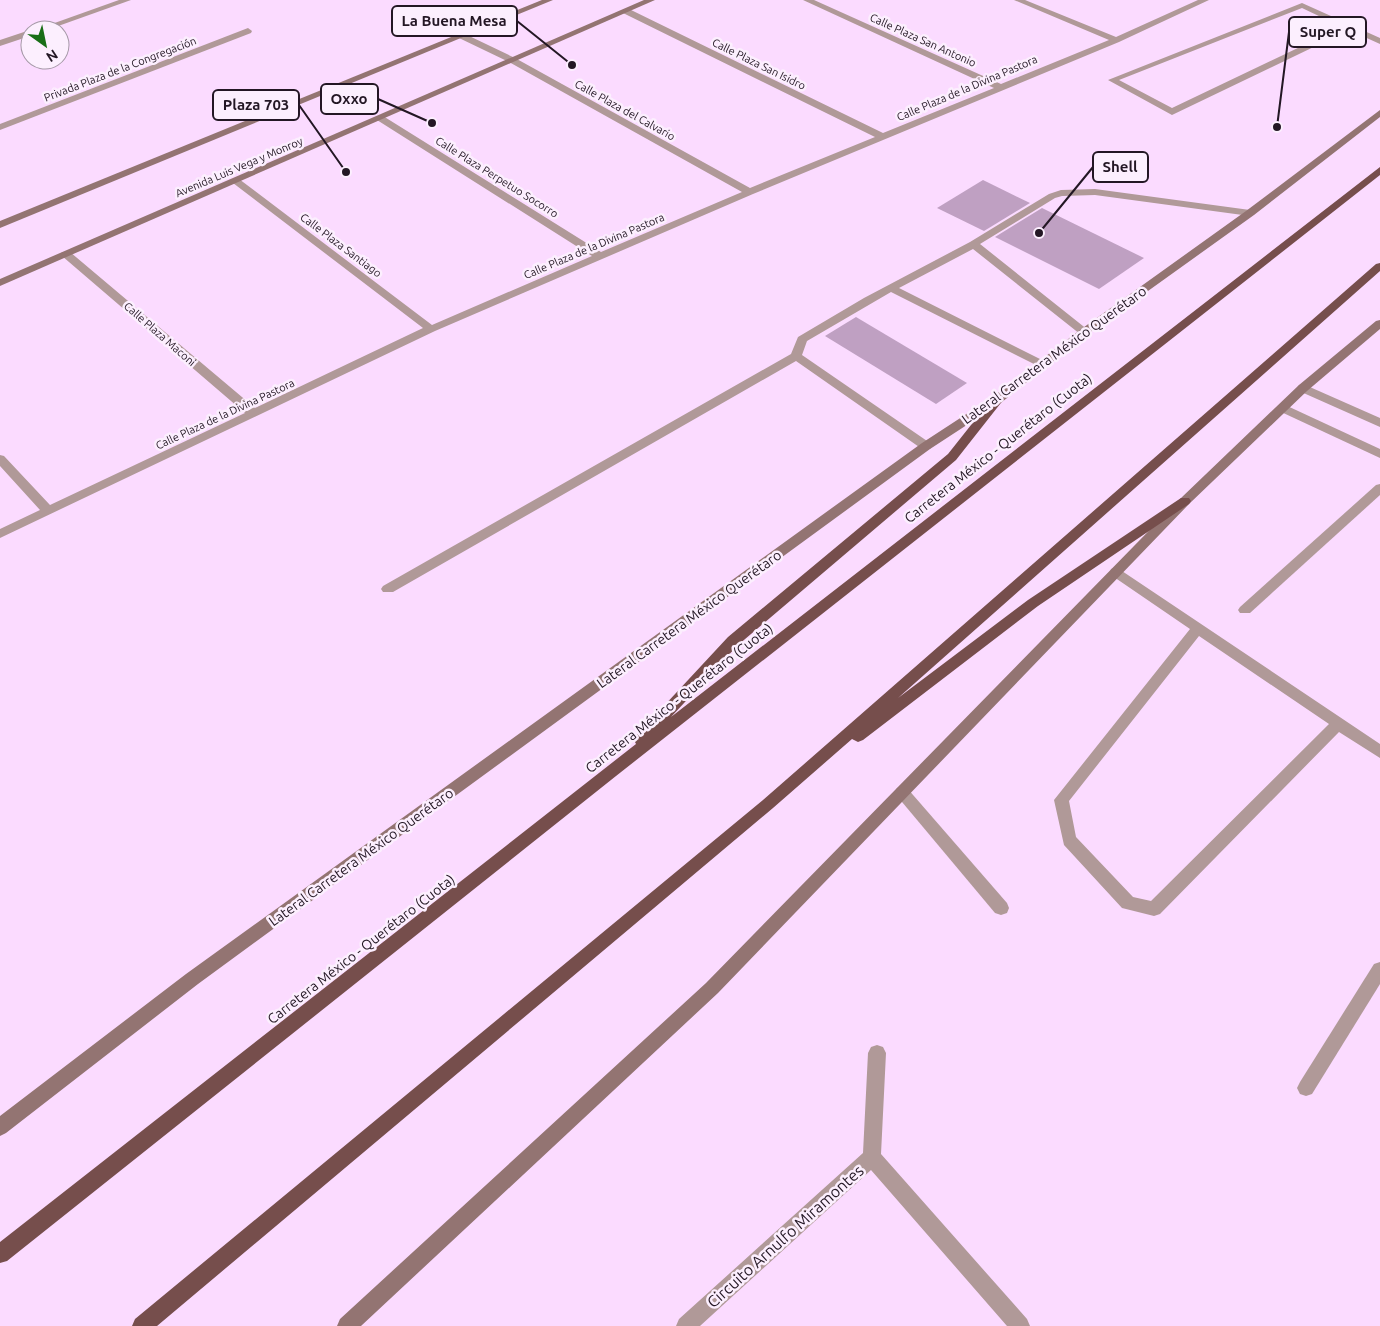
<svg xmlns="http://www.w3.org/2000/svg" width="1380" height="1326" font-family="Ubuntu,sans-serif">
<rect width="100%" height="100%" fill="#fbdbff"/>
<g fill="#bfa0c2">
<path d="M 983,180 L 1030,203 L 984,231 L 937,208 Z"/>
<path d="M 1042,208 L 1144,258 L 1099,289 L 995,237 Z"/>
<path d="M 856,317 L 967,383 L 936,404 L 825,336 Z"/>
</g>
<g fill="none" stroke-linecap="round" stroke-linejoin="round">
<g fill="#b09998" fill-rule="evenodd">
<path d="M 119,0 L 131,0 L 47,30 L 35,30 Z"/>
<path d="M 1302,3 L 1380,38 L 1380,44 L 1349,30 L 1172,115 L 1108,80 ZM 1302,8 L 1342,27 L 1172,108 L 1119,80 Z"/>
<path d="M 30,30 L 30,36 L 0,46 L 0,40 Z"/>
<path d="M 1095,189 L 1250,210 L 1255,213 L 1250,216 L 1095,195 L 1062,196 L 1055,198 L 980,244 L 1088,330 L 1089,332 L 1088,334 L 1080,334 L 973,249 L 899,288 L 1046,362 L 1048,364 L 1046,366 L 1038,366 L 891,292 L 807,341 L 802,355 L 930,443 L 932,446 L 930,449 L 922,449 L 796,361 L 393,592 L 383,592 L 381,589 L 383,586 L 791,354 L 798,337 L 864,298 L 970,242 L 1049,194 L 1061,190 Z"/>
<path d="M 1303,384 L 1380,418 L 1380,427 L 1299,391 L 1297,388 L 1299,385 Z"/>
<path d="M 1283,404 L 1380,449 L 1380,458 L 1279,411 L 1277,408 Z"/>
<path d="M 1380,484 L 1380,495 L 1250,613 L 1240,613 L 1238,610 L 1240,607 L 1376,485 Z"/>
<path d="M 1116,567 L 1380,744 L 1380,758 L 1339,732 L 1160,914 L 1154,916 L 1122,908 L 1064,845 L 1054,800 L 1190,629 L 1111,575 L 1110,572 L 1111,569 ZM 1199,636 L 1329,724 L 1151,901 L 1133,897 L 1076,837 L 1069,801 Z"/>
<path d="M 902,786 L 907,788 L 1007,903 L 1009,908 L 1007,913 L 1001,915 L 995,913 L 897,796 L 895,792 L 897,788 Z"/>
<path d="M 1380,962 L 1380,984 L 1312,1094 L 1306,1096 L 1300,1094 L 1297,1088 L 1300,1082 L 1374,964 Z"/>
</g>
<g fill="#b09998" fill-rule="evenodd">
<path d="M 803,0 L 814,0 L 1001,84 L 1109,40 L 1014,0 L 1025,0 L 1116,37 L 1198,0 L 1209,0 L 1119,42 L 753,194 L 435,331 L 0,538 L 0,529 L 40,510 L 0,466 L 0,455 L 4,456 L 50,505 L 245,413 L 62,256 L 61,254 L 62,252 L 70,252 L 255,408 L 423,328 L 233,183 L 233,179 L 239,179 L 432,325 L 592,256 L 377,120 L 377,116 L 383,116 L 601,252 L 742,192 L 509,62 L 459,38 L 459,34 L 465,34 L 515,58 L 750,188 L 875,137 L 623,13 L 623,9 L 629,9 L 883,133 L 994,88 Z"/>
<path d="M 248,28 L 252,31 L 251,33 L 0,130 L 0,124 Z"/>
<path d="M 877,1045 L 883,1047 L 886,1053 L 881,1154 L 1027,1319 L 1030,1326 L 1007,1326 L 871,1170 L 700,1326 L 676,1326 L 679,1319 L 863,1153 L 868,1053 L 871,1047 Z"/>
</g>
<g fill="#937472" fill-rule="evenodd">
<path d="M 542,0 L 553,0 L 0,228 L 0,221 Z"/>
<path d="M 644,0 L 655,0 L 0,286 L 0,279 Z"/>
<path d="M 1380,110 L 1380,117 L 1254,215 L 1088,334 L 1002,402 L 930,449 L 198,984 L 6,1133 L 0,1136 L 0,1116 L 186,974 L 922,443 L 994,396 L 1080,330 L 1246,211 Z"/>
<path d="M 1380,320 L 1380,329 L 1307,391 L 1189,504 L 718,993 L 361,1326 L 337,1326 L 340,1319 L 706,983 L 1181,498 L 1299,385 L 1376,321 Z"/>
</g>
<g fill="#764e4c" fill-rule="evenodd">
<path d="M 1380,167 L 1380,175 L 616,776 L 7,1261 L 0,1263 L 0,1242 L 636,744 L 634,740 L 636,736 L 728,637 L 948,454 L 994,396 L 1002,396 L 1004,399 L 956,460 L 738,645 L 671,717 Z"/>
<path d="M 1380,263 L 1380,271 L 898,698 L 1028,600 L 1181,498 L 1189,498 L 1191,501 L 1189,504 L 1038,606 L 863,740 L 858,742 L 852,739 L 773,808 L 157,1326 L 132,1326 L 135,1319 L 763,800 L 1376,264 Z"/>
</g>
</g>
<g text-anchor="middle" stroke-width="5" stroke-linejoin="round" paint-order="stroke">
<g font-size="11" fill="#231724" stroke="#fceffe">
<text transform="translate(923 40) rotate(24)" y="4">Calle Plaza San Antonio</text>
<text transform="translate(759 64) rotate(26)" y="4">Calle Plaza San Isidro</text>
<text transform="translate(120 69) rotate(-21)" y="4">Privada Plaza de la Congregación</text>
<text transform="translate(967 88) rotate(-23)" y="4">Calle Plaza de la Divina Pastora</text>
<text transform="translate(625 110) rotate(29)" y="4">Calle Plaza del Calvario</text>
<text transform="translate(239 167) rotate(-23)" y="4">Avenida Luis Vega y Monroy</text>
<text transform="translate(497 177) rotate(32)" y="4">Calle Plaza Perpetuo Socorro</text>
<text transform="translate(341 245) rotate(37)" y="4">Calle Plaza Santiago</text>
<text transform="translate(594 246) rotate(-23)" y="4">Calle Plaza de la Divina Pastora</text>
<text transform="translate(160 334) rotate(41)" y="4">Calle Plaza Maconi</text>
<text transform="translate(225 414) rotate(-25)" y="4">Calle Plaza de la Divina Pastora</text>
</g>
<g font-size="14" fill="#231724" stroke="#fceffe">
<text transform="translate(1054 355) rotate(-36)" y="5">Lateral Carretera México Querétaro</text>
<text transform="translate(998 448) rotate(-38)" y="5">Carretera México - Querétaro (Cuota)</text>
<text transform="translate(689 619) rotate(-36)" y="5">Lateral Carretera México Querétaro</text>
<text transform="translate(679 698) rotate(-38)" y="5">Carretera México - Querétaro (Cuota)</text>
<text transform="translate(361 857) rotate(-36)" y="5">Lateral Carretera México Querétaro</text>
<text transform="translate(361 949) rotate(-38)" y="5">Carretera México - Querétaro (Cuota)</text>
</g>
<g font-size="16" fill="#231724" stroke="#fceffe">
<text transform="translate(785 1236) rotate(-42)" y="6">Circuito Arnulfo Miramontes</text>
</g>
</g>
<path fill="none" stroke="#231724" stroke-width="2" d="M572 65L517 21M1277 127L1289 32M432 123L378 99M346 172L299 105M1039 233L1093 167"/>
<g fill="#231724" stroke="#fceffe" stroke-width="2">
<circle cx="572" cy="65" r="5"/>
<circle cx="1277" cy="127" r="5"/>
<circle cx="432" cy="123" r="5"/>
<circle cx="346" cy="172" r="5"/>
<circle cx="1039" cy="233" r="5"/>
</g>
<g fill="#fceffe" stroke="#231724" stroke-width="2">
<rect x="392" y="6" width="125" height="30" rx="5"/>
<rect x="1289" y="17" width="77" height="30" rx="5"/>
<rect x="321" y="84" width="57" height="30" rx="5"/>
<rect x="213" y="90" width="86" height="30" rx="5"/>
<rect x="1093" y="152" width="55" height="30" rx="5"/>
</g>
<g font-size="15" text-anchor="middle" font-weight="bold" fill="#231724">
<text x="454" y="26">La Buena Mesa</text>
<text x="1328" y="37">Super Q</text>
<text x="349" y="104">Oxxo</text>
<text x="256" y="110">Plaza 703</text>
<text x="1120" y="172">Shell</text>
</g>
<g transform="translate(45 45) rotate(147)"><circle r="24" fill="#fceffe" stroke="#a599a7"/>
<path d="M0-4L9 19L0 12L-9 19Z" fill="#196e17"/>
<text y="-8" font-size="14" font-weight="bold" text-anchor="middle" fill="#231724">N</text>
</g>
</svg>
